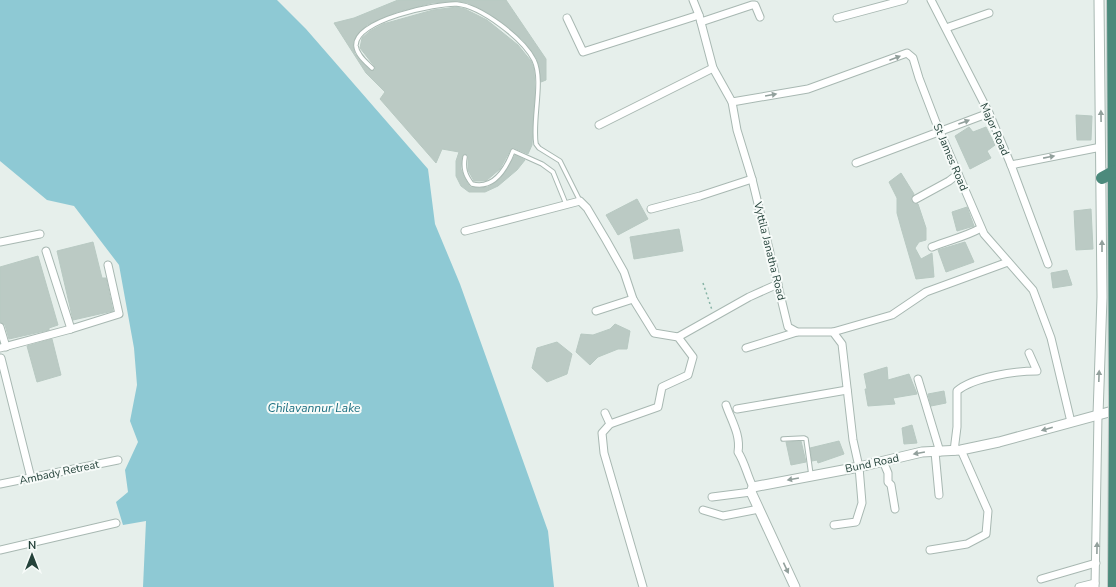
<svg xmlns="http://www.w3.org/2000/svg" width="1116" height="587" font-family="'Nunito Sans',sans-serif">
<rect width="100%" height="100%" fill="#e6efeb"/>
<path fill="#8ec9d4" d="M 0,0 L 277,0 L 306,29 L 428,169 L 435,224 L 460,284 L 548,531 L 554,587 L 143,587 L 146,521 L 123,525 L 116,502 L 128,492 L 125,470 L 138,442 L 130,421 L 137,385 L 134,348 L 119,265 L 74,206 L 47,200 L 0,161 Z"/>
<g fill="#bbcac4" stroke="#b8c9c2">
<path d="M 398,0 L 506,0 L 546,59 L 546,80 L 541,82 L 537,59 L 523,40 L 490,14 L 468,3 L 458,1 L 432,3 L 397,12 L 367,25 L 356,36 L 353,46 L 355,54 L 372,71 L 375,70 L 375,67 L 360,48 L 362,38 L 370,31 L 383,24 L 433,10 L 457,7 L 465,9 L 487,20 L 518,45 L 531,61 L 534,69 L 535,89 L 532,145 L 528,154 L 514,148 L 511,149 L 500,169 L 486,181 L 474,181 L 468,170 L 468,155 L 464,154 L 462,157 L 461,169 L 465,179 L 470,187 L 480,188 L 488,187 L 500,179 L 515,155 L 525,160 L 517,170 L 498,186 L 485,192 L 469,192 L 461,186 L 456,176 L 456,161 L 459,152 L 442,149 L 436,163 L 380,99 L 385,92 L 366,73 L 334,23 L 354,18 Z"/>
<path d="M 1076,115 L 1092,116 L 1091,140 L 1077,140 Z"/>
<path d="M 969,127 L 973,132 L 986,127 L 995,145 L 987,151 L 991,158 L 970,169 L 955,136 Z"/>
<path d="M 901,173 L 914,194 L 911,201 L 918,204 L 926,228 L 926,240 L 919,242 L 915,248 L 921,259 L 932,253 L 934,277 L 916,279 L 902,231 L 897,213 L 897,198 L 889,182 Z"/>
<path d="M 637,199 L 648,219 L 618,235 L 606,215 Z"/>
<path d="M 967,207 L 974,226 L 957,231 L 952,212 Z"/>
<path d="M 1091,209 L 1093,249 L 1076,250 L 1074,211 Z"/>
<path d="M 679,229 L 683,251 L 634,259 L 630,237 Z"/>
<path d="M 93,242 L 102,278 L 106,278 L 113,311 L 73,320 L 57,251 Z"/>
<path d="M 965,242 L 974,262 L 946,272 L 938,250 Z"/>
<path d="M 38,256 L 58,325 L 49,328 L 49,330 L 9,339 L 5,325 L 0,322 L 0,267 Z"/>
<path d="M 1067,270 L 1072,285 L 1053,288 L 1051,273 Z"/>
<path d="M 615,324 L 630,331 L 627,349 L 618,349 L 598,357 L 590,365 L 576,352 L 581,334 L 593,335 L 610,329 Z"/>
<path d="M 52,339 L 61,375 L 37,382 L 27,346 Z"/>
<path d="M 557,342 L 572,354 L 567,374 L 547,382 L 532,368 L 537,348 Z"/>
<path d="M 887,367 L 888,380 L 909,374 L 917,394 L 893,398 L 895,404 L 868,406 L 865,389 L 867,389 L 864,374 Z"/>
<path d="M 944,391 L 946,403 L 931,406 L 928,394 Z"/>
<path d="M 912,425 L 917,443 L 904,444 L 902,428 Z"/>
<path d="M 801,441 L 806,462 L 791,465 L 786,442 Z"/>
<path d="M 839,441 L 844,454 L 818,463 L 817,460 L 812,461 L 810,448 Z"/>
</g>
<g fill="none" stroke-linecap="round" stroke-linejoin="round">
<defs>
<g id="service">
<path d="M 372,68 C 366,62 357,55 356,46 C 354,20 437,3 457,4 C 480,6 523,38 534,60 C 544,81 532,119 536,144 L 539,148 L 560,161 L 580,201"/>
<path d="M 465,157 C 463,168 465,175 472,184 C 494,190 506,169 513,151 L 542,164 L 553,172 L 566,204"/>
<path d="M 783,439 L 804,438 L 806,439 L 811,475"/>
</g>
<g id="minor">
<path d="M 693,0 L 699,15 L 713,68 L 732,102 L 737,130 L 752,179 L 788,327 L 797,332 L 833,332 L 842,344 L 853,440 L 859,467 L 862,503 L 856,522 L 834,525"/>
<path d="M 931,0 L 989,113 L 1011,165 L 1048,264"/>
<path d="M 567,18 L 583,52 L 699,15"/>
<path d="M 837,18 L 904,0"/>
<path d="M 701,22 L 752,5 L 755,5 L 760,17"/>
<path d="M 946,28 L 989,13"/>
<path d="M 732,102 L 808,89 L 907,53 L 913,58 L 919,78 L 937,125 L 984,234 L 1033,290 L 1051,338 L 1071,422"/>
<path d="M 599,125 L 713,68"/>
<path d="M 856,163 L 989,113"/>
<path d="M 1011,165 L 1101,147"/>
<path d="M 916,199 L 949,181 L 958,174"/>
<path d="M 651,209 L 700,196 L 752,179"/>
<path d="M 465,231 L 580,201 L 587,208 L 606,240 L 624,272 L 633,299 L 654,333 L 678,337 L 693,357 L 688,375 L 662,387 L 658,407 L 610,424 L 602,433 L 604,453 L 643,587"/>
<path d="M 0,242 L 40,234"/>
<path d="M 932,247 C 949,240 965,237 981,228"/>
<path d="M 46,251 L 71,329"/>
<path d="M 596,311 L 633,299"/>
<path d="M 0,327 L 6,347"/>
<path d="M 833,332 L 892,315 L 926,292 L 1008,262"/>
<path d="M 678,337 L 749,297 L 778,284"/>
<path d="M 0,348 L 71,329 L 119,314 L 108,265"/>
<path d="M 746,348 L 797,332"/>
<path d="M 1,358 L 31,478"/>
<path d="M 918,379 L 940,452"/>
<path d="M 726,405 C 731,420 741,435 738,452 C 745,463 747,475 753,487"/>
<path d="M 737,409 L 847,390"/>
<path d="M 605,413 L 610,424"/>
<path d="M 954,451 L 957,427 L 957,391 C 973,377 1016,371 1037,371 L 1029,353"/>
<path d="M 935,452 L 939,495"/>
<path d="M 883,461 L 888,473 L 888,482 L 891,485 L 895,509"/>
<path d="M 0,484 L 118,460"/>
<path d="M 712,497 L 751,492"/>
<path d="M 703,510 L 723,516 L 759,509"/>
<path d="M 0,550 L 116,523"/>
<path d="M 930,550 L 967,544 L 986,534 L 988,511 L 961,450"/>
<path d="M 1041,579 L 1096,563"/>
<path d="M 1079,587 L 1095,583"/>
<path d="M 1095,587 L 1098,415"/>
</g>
<g id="tertiary">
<path d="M 1098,415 L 1102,297 L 1099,0"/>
<path d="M 795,587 L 751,492 L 753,487 L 859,467 L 922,452 L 961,450 L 999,442 L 1116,410"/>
</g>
<g id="trunk">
<path d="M 1113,0 L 1115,395"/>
<path d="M 1102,178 L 1115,171"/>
<path d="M 1114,587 L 1115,417"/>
</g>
</defs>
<use href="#service" stroke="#a8b8b2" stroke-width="5.5"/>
<use href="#minor" stroke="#a8b8b2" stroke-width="9"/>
<use href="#tertiary" stroke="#a8b8b2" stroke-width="11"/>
<use href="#trunk" stroke="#c2cac8" stroke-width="14"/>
<path stroke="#86b3a5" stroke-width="1.5" stroke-dasharray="2 3" stroke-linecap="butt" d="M 703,283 L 712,310"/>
<use href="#service" stroke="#fff" stroke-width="3.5"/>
<use href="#minor" stroke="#fff" stroke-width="7"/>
<use href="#tertiary" stroke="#fff" stroke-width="9"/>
<use href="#trunk" stroke="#4c8a7c" stroke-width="12"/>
<defs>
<path id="trunk-bridge" d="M 1115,395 L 1115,417"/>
</defs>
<use href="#trunk-bridge" stroke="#c2cac8" stroke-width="14" stroke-linecap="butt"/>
<use href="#trunk-bridge" stroke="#4c8a7c" stroke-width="12"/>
</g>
<defs><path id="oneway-solid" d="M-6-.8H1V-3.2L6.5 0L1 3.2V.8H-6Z"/></defs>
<g fill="#92a09c">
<use href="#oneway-solid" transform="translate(895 58) rotate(-21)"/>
<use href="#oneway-solid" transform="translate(771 95) rotate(-10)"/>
<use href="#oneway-solid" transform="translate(1101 116) rotate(-91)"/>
<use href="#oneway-solid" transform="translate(964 122) rotate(-20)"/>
<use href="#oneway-solid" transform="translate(1049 157) rotate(-11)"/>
<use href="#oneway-solid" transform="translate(1102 246) rotate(-90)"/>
<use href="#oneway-solid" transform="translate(1099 376) rotate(-88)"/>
<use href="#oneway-solid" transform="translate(1047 429) rotate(164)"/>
<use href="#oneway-solid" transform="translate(919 453) rotate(170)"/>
<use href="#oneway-solid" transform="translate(793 479) rotate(170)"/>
<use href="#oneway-solid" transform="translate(1097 548) rotate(-89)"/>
<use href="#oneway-solid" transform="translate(786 568) rotate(65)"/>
</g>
<g text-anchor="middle" stroke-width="4" stroke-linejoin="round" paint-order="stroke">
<g font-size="11" fill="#24423a" stroke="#f7fbf9">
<text transform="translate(995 129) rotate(66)" y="4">Major Road</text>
<text transform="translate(951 157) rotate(67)" y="4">St James Road</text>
<text transform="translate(770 251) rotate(76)" y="4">Vyttila Janatha Road</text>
<text transform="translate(872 463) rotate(-12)" y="4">Bund Road</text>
<text transform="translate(59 472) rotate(-12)" y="4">Ambady Retreat</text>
</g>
<g font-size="12" font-style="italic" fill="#1c6f80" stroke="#f7fbf9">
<text x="314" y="412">Chilavannur Lake</text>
</g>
</g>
<g transform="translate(32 555)" stroke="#f7fbf9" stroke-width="3" paint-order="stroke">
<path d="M0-3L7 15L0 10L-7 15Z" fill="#24423a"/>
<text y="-6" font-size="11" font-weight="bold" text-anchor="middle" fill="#24423a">N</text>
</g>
</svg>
